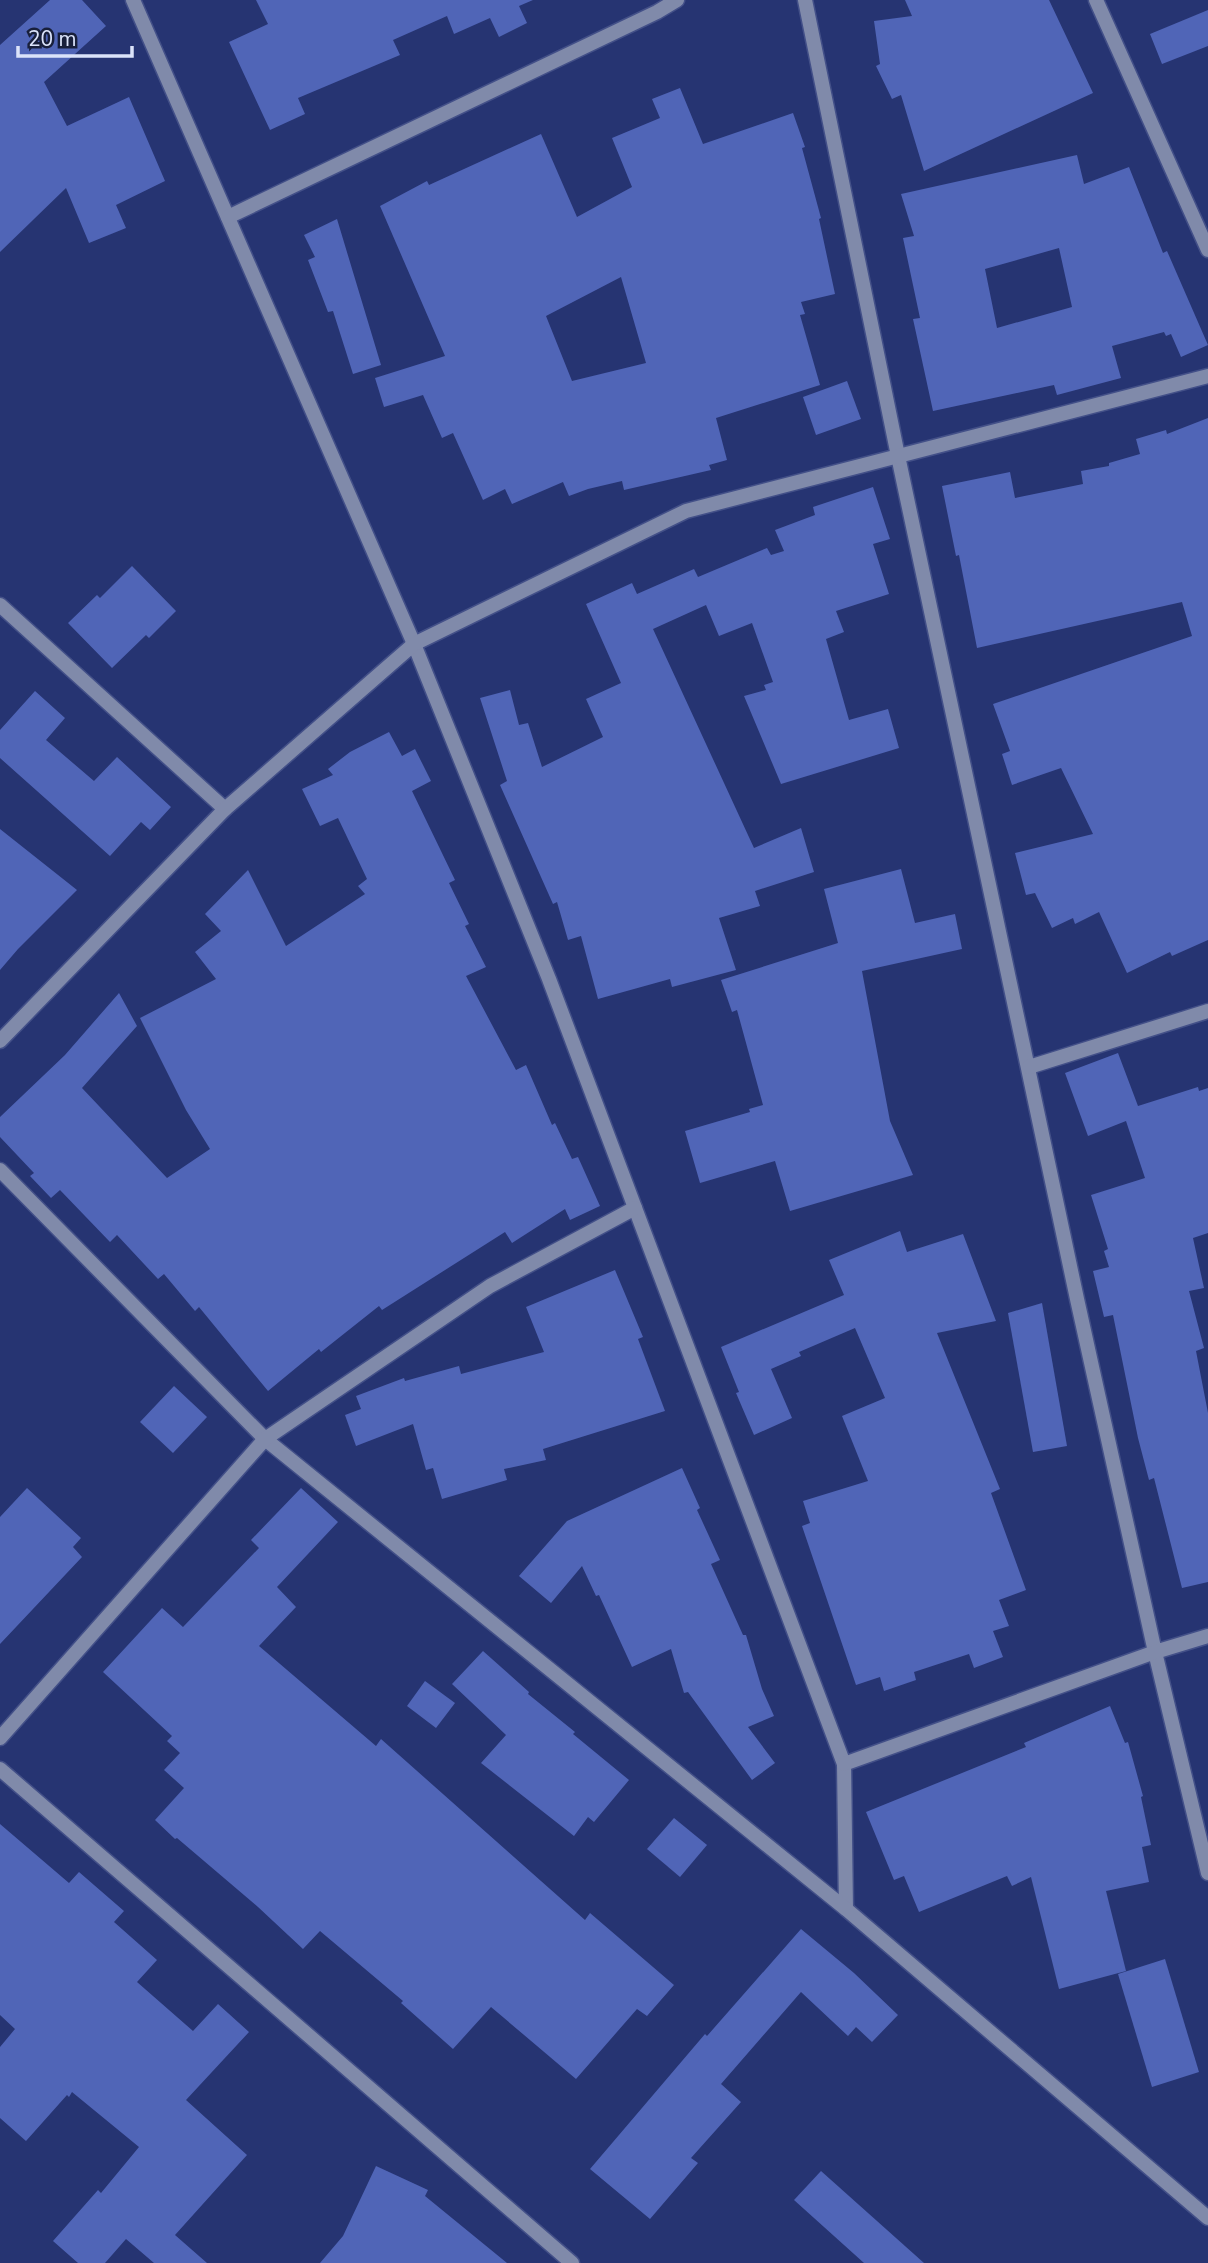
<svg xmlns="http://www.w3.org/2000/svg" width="1208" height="2263" font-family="'Nunito Sans',sans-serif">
<rect width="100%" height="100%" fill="#263472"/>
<g fill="#5065b7" fill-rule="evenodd">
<path d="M 50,0 L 82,0 L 106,26 L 44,82 L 67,126 L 129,97 L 165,181 L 116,205 L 126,228 L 89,243 L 66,188 L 0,252 L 0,45 Z"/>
<path d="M 256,0 L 533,0 L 519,6 L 527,23 L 499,37 L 490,18 L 454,34 L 447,16 L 393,40 L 400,55 L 298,98 L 305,114 L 270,130 L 229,42 L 268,24 Z"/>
<path d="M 905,0 L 1049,0 L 1093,93 L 924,171 L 901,95 L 892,99 L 876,66 L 880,64 L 874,21 L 912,16 Z"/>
<path d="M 1208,10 L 1208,46 L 1162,64 L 1150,34 Z"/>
<path d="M 680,88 L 703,144 L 793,113 L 805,147 L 802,148 L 821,218 L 819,219 L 835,294 L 801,302 L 805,314 L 800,315 L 820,385 L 716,418 L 727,460 L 709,465 L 711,470 L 624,490 L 622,481 L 588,489 L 569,496 L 563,482 L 512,504 L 505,489 L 483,500 L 453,433 L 442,438 L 423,395 L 384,407 L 375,378 L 445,356 L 380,206 L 427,181 L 429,185 L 541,134 L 577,217 L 632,187 L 612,138 L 660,118 L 652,99 ZM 621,277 L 646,363 L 572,381 L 546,316 Z"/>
<path d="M 1077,155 L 1084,184 L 1129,167 L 1163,253 L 1167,251 L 1208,345 L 1181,357 L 1171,334 L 1166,336 L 1164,332 L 1112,346 L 1121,378 L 1057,395 L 1054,385 L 933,411 L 913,319 L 920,318 L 903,238 L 914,236 L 901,194 ZM 1059,248 L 1072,307 L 997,328 L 985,269 Z"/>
<path d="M 337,219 L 381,365 L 353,374 L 333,311 L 328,312 L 308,260 L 315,257 L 304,235 Z"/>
<path d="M 847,381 L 861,419 L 816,435 L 803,397 Z"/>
<path d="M 1208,418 L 1208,940 L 1172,956 L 1170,952 L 1127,973 L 1099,912 L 1075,924 L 1073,918 L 1052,928 L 1035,893 L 1026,895 L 1015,853 L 1093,834 L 1061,768 L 1012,785 L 1002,754 L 1010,751 L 993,704 L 1192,636 L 1182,602 L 977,648 L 959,555 L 956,556 L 942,486 L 1010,472 L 1015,498 L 1083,484 L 1081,471 L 1109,466 L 1109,463 L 1140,454 L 1136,439 L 1166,430 L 1167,434 Z"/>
<path d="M 873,487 L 890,539 L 873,544 L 889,594 L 836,611 L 844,632 L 826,639 L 849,720 L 888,709 L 899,748 L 781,784 L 744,696 L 766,690 L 764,685 L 773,682 L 752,623 L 719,636 L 706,605 L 653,629 L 754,848 L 801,828 L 814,872 L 755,891 L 760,906 L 719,918 L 736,970 L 672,987 L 670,979 L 598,999 L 581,936 L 568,940 L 557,902 L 553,904 L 500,785 L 507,781 L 480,698 L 510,690 L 519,725 L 528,723 L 542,767 L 603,737 L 586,699 L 621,683 L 586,604 L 632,583 L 637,594 L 694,569 L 698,577 L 767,548 L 771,555 L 784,551 L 775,530 L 815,515 L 813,507 Z"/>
<path d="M 132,566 L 176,611 L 149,638 L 146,635 L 112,668 L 68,623 L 97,595 L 100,598 Z"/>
<path d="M 35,691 L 65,718 L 46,740 L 94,781 L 117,757 L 171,807 L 150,830 L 141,822 L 110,856 L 0,758 L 0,730 Z"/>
<path d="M 389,732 L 402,756 L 415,749 L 431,781 L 412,791 L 455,880 L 449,883 L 469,924 L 465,926 L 486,967 L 466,976 L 516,1070 L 526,1065 L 552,1125 L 555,1123 L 572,1159 L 578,1157 L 600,1206 L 570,1220 L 565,1209 L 512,1243 L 505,1232 L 382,1310 L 379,1306 L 321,1352 L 319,1349 L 268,1391 L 199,1307 L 195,1311 L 164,1274 L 158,1279 L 117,1235 L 110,1242 L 60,1190 L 51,1198 L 30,1176 L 34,1173 L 0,1137 L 0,1117 L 65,1055 L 119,993 L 137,1026 L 82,1088 L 167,1178 L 210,1149 L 186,1110 L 140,1018 L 216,979 L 195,952 L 221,931 L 205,914 L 248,870 L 286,946 L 365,894 L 358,886 L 367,879 L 338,818 L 320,826 L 302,789 L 333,775 L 328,769 L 350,752 Z"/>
<path d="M 0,829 L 77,890 L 18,949 L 0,970 Z"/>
<path d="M 901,869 L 915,923 L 955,914 L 962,949 L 862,971 L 890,1121 L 913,1175 L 790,1211 L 775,1161 L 700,1183 L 685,1131 L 750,1112 L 749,1109 L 763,1105 L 737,1010 L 732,1012 L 721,980 L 838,943 L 824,889 Z"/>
<path d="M 1118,1053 L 1138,1106 L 1198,1087 L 1199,1091 L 1208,1088 L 1208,1233 L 1193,1238 L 1204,1288 L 1189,1291 L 1204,1348 L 1196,1351 L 1208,1413 L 1208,1582 L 1182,1588 L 1154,1478 L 1149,1480 L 1138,1438 L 1113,1315 L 1104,1317 L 1093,1271 L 1109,1267 L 1104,1251 L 1108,1249 L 1091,1195 L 1145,1178 L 1126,1121 L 1088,1136 L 1065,1073 Z"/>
<path d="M 900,1231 L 907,1252 L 963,1234 L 996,1321 L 937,1333 L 1000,1489 L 991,1493 L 1026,1590 L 999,1600 L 1009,1626 L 993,1631 L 1003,1657 L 974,1668 L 969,1654 L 914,1672 L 916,1680 L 884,1691 L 880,1677 L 856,1685 L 802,1526 L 810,1523 L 803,1501 L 868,1481 L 842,1416 L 885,1398 L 855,1328 L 799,1352 L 801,1356 L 771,1369 L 792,1418 L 754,1435 L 736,1393 L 739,1392 L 721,1347 L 844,1295 L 829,1260 Z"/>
<path d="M 615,1270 L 643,1337 L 638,1339 L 665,1411 L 543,1449 L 546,1460 L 504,1469 L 507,1480 L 442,1499 L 433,1468 L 426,1470 L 413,1424 L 356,1446 L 345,1415 L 361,1409 L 356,1396 L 404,1378 L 405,1381 L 459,1366 L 461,1374 L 544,1352 L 526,1307 Z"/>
<path d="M 1042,1303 L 1067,1446 L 1033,1452 L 1008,1313 Z"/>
<path d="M 174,1386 L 207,1417 L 173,1453 L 140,1422 Z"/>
<path d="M 682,1468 L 700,1508 L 697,1510 L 720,1560 L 711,1564 L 743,1635 L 746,1635 L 762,1689 L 774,1716 L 748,1727 L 775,1763 L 752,1780 L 688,1692 L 684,1693 L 671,1649 L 632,1667 L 599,1595 L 596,1596 L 582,1566 L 551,1603 L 519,1576 L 567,1521 Z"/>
<path d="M 27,1488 L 81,1538 L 73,1547 L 82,1557 L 0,1644 L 0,1517 Z"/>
<path d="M 301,1488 L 338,1522 L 277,1587 L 296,1607 L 259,1646 L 376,1746 L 381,1739 L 585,1920 L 590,1913 L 674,1985 L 647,2016 L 637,2009 L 576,2079 L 491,2007 L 453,2049 L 401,2003 L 403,2001 L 320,1931 L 303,1949 L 258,1907 L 177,1838 L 175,1839 L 155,1820 L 184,1788 L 164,1770 L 180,1753 L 167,1741 L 172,1736 L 103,1672 L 162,1608 L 183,1627 L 259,1548 L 251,1540 Z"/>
<path d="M 483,1651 L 529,1692 L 528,1694 L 575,1732 L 573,1734 L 629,1780 L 594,1822 L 588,1817 L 574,1836 L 481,1763 L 506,1735 L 452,1684 Z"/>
<path d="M 425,1681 L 455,1703 L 436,1728 L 407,1706 Z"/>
<path d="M 1110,1706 L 1125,1743 L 1128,1742 L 1143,1796 L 1141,1797 L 1151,1845 L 1142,1847 L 1149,1882 L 1106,1891 L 1126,1971 L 1059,1989 L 1031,1877 L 1012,1886 L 1007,1876 L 919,1912 L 904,1876 L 894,1880 L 866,1812 L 1026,1747 L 1024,1743 Z"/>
<path d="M 674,1818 L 707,1845 L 680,1877 L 647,1849 Z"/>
<path d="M 0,1824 L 69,1883 L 79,1872 L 124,1911 L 114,1922 L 157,1960 L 137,1982 L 193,2031 L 218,2004 L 249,2032 L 186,2100 L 247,2155 L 175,2235 L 207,2263 L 154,2263 L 126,2239 L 105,2263 L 78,2263 L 53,2241 L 98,2190 L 101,2193 L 139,2147 L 72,2092 L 69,2097 L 67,2095 L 26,2141 L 0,2118 L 0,2047 L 15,2029 L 0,2015 Z"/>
<path d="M 801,1929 L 854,1973 L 898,2015 L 872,2042 L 856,2027 L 848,2036 L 801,1992 L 721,2084 L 741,2102 L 691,2158 L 698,2163 L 650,2219 L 590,2169 L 705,2034 L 707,2036 Z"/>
<path d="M 1165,1959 L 1199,2072 L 1152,2087 L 1118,1974 Z"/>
<path d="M 376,2166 L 428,2190 L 425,2196 L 507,2263 L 320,2263 L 343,2236 Z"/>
<path d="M 821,2171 L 924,2263 L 864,2263 L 794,2200 Z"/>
</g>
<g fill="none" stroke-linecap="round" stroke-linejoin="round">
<defs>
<g id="street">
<path d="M 133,0 L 414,644 L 549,979 L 844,1764 L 846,1909"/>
<path d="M 805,0 L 898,456 L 1077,1299 L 1155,1652 L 1208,1873"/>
<path d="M 1096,0 L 1208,250"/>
<path d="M 228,217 L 657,12 L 677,0"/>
<path d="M 0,605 L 225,809"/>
<path d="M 0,1041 L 225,809 L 414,644 L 686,511 L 1208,376"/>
<path d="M 1029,1067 L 1208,1011"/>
<path d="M 0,1170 L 265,1439 L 846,1909 L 1208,2218"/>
<path d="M 0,1738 L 265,1439 L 490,1286 L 635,1208"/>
<path d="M 844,1764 L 1155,1652 L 1208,1636"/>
<path d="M 0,1769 L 572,2263"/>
</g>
</defs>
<use href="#street" stroke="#435088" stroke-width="17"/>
<use href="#street" stroke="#808aaa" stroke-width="14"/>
</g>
<path d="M18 46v10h114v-10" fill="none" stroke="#dbe3fa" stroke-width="3.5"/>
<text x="28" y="46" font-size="21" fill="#dbe3fa" stroke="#181f3b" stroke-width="5" paint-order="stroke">20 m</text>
</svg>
